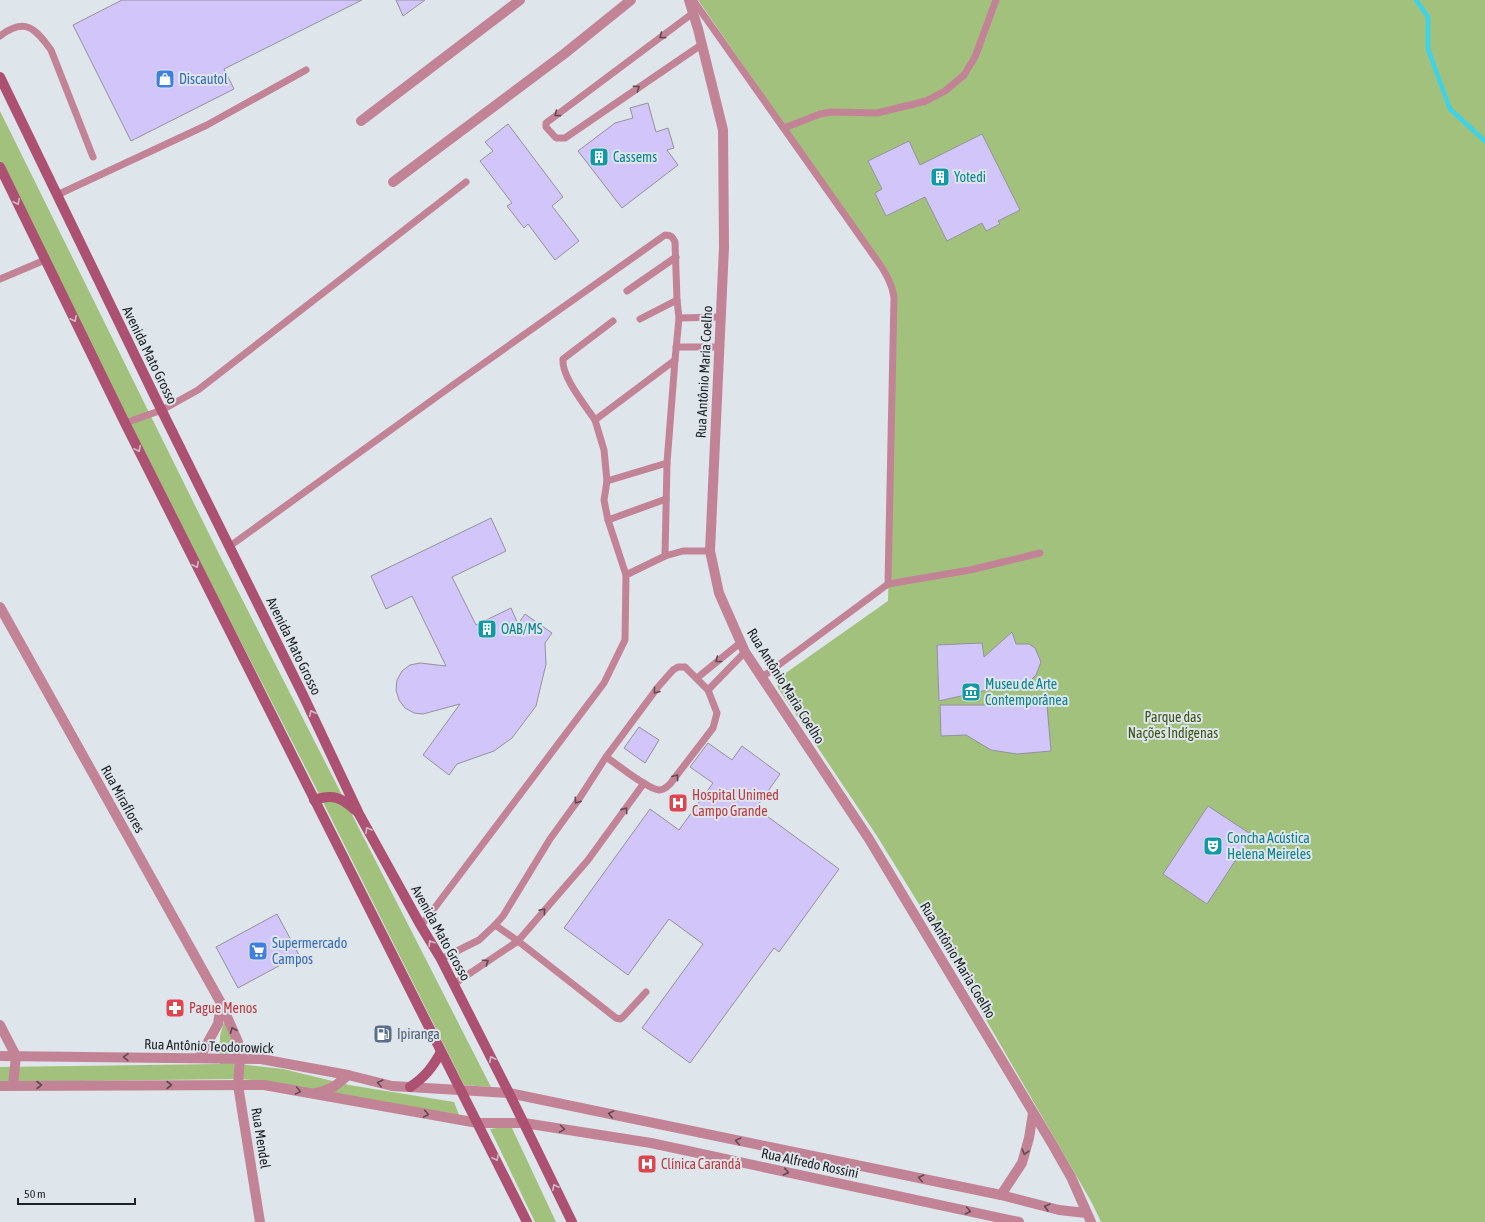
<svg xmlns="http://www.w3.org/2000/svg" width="1485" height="1222" font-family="'Asap Condensed',sans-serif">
<rect width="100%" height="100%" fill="#dee5eb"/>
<g fill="#a2c17d">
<path d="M 698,0 L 1485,0 L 1485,1222 L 1101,1222 L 1092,1203 L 922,909 L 877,836 L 778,688 L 777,681 L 780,677 L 888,601 L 896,297 L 876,257 Z"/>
<path d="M 0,111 L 219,554 L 491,1087 L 464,1085 L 319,794 L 125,416 L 0,162 Z"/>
<path d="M 225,1018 L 234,1039 L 239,1064 L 283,1069 L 349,1085 L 454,1102 L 459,1115 L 265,1081 L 237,1079 L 0,1082 L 0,1067 L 220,1064 L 220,1036 Z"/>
<path d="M 511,1126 L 556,1222 L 535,1222 L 490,1129 Z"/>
</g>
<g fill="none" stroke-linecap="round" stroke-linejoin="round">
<path stroke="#3dd2e8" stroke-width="4.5" d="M 1416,0 L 1428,17 L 1428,49 L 1450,109 L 1485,141"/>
</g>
<g fill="#d1c5fa" stroke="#94929a">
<path d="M 122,0 L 362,0 L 224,69 L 234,89 L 131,141 L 73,25 Z"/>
<path d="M 396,0 L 425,0 L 403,16 Z"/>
<path d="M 648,103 L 656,132 L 668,128 L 674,148 L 667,150 L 678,165 L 622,208 L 578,151 L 615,123 L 633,118 L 630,108 Z"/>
<path d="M 508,124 L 563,197 L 552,206 L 579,241 L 555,260 L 528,224 L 524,228 L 507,206 L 512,203 L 480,161 L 493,151 L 485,142 Z"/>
<path d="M 982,134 L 1020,210 L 998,221 L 1000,224 L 986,231 L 982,223 L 947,241 L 925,197 L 886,216 L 875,193 L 882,189 L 868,161 L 909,141 L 920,165 Z"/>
<path d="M 491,518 L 506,551 L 452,577 L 476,625 L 511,608 L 518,624 L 525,614 L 552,633 L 545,643 L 546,664 L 536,706 L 512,738 L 494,751 L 457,764 L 449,775 L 423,755 L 460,704 L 423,714 L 414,713 L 405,708 L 399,700 L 396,690 L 397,680 L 402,671 L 410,665 L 420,663 L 446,666 L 412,596 L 386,609 L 371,576 Z"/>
<path d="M 1012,632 L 1016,644 L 1029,644 L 1035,648 L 1041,662 L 1036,675 L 1031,680 L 939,701 L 937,645 L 982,643 L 984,657 Z"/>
<path d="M 940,705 L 1047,705 L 1051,751 L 1017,754 L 991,750 L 966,735 L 941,736 Z"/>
<path d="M 639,727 L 659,740 L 645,763 L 624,748 Z"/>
<path d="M 708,743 L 732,760 L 742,746 L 780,774 L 756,808 L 839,869 L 779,952 L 774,948 L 690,1063 L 642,1028 L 703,944 L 669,919 L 628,975 L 564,928 L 650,809 L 679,830 L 713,783 L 690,767 Z"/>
<path d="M 1208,806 L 1252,835 L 1207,904 L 1163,874 Z"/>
<path d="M 277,914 L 299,955 L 238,988 L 216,947 Z"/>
</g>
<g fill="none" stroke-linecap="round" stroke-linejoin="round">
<g stroke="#c38397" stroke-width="7">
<path d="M 693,0 L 876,259 C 885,271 892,283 894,297 L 888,584"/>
<path d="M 693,13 L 546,123 L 546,127 L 556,138 L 565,138 L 701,45"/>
<path d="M 0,36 C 25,17 35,28 51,50 L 93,157"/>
<path d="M 784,128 L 820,114 L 831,112 L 877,113 L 910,105 L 926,101 L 945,91 L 964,75 L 975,57 L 996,0"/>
<path d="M 57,195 L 207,125 L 306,70"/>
<path d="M 0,279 L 45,260"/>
<path d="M 627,291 L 676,257"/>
<path d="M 679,318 L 721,317"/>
<path d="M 640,319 L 677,300"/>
<path d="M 676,347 L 719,347"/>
<path d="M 595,420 C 585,405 561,376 563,359 L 613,321"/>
<path d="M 125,423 L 162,410 L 198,390 L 466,182"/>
<path d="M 607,481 L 667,463"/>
<path d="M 608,520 L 666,499"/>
<path d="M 230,546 L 453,385 L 665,235 C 671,235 673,237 675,242 L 677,300 L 679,318 L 675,360 L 667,463 L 665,556"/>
<path d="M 626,575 L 608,520 L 604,500 L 607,481 L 604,450 L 595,420 L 675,360"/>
<path d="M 697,678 L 740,643"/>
<path d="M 761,678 L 888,584 L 970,570 L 1040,553"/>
<path d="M 708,690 L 745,652"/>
<path d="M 495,925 L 518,941 L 616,1018 L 620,1019 L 623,1017 L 646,992"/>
<path d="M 421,926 L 604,683 L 625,640 L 626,575 L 665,556 L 683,551 L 710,551"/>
<path d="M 441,959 L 479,940 L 495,925 L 503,916 L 550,839 L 579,799 L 606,757 L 658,687 L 673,670 L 678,667 L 685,667 L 708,690 L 717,713 L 713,728 L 670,784 C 667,787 663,790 659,790 C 647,789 617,764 606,757"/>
<path d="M 454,984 L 518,941 L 588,860 L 644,783"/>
</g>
<g stroke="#c38397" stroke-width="10">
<path d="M 361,121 L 520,0"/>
<path d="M 393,182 L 564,54 L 631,0"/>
<path d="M 0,607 L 221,1003 L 238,1042 L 240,1058 L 238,1085 L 260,1222"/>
<path d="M 0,1025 L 16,1056 L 13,1085"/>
<path d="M 199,1058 L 218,1024 L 221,1003"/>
</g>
<g stroke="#c38397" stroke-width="10">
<path d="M 689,0 L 698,29 L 723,130 L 724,247 L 710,551 L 719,593 L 745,652 L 869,839 L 1051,1142 L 1071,1177 L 1091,1222"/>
<path d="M 0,1056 L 261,1059 L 348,1075 L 392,1086 L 509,1093 L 1001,1195 L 1059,1210 L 1086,1213"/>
<path d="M 0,1086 L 264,1085 L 478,1123 L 524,1123 L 651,1143 L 1019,1222"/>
<path d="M 316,1093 C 331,1090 337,1085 348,1075"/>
<path d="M 1001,1195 L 1022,1163 L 1029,1138 L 1033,1113"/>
</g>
<g stroke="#ad5172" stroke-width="10">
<path d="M 0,77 L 156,399 L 303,695 L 359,814 L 421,926 L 441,959 L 509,1093 L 572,1222"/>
<path d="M 0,167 L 125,423 L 527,1222"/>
<path d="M 314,800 C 333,794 341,797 355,810"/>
<path d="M 410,1087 C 425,1077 432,1068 441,1052"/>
</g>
</g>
<defs><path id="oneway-chevron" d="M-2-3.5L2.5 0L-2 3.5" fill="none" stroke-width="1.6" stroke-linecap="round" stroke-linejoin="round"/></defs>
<g stroke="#614952">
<use href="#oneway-chevron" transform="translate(662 36) rotate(143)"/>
<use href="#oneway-chevron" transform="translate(637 88) rotate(-34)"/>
<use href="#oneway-chevron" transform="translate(557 114) rotate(143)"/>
<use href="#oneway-chevron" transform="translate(718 660) rotate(142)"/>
<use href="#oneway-chevron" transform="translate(656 691) rotate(128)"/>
<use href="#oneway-chevron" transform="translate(676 777) rotate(-53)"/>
<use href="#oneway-chevron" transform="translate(577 801) rotate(125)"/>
<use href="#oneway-chevron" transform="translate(625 810) rotate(-55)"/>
<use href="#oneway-chevron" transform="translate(543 911) rotate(-49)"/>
<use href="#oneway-chevron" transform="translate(486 962) rotate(-34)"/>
<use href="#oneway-chevron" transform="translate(233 1030) rotate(-113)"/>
<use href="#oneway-chevron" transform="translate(126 1057) rotate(-179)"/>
<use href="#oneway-chevron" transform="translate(380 1083) rotate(-166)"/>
<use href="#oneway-chevron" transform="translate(39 1085)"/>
<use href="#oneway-chevron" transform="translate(169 1085)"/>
<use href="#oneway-chevron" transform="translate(298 1091) rotate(10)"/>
<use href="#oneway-chevron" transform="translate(426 1114) rotate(10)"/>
<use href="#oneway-chevron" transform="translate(611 1114) rotate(-168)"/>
<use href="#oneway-chevron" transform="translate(562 1129) rotate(9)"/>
<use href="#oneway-chevron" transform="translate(738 1141) rotate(-168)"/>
<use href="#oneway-chevron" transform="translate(1025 1152) rotate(106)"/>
<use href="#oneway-chevron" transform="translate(786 1172) rotate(12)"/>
<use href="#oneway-chevron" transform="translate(921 1178) rotate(-168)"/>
<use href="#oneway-chevron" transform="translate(1047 1207) rotate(-165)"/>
<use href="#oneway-chevron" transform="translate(968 1211) rotate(12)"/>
</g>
<g stroke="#cfb9c7">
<use href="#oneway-chevron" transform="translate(17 202) rotate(64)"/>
<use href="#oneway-chevron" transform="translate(74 319) rotate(64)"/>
<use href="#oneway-chevron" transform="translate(138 449) rotate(63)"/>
<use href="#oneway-chevron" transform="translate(196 565) rotate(63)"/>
<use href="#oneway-chevron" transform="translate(312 713) rotate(-115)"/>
<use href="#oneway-chevron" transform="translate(368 830) rotate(-119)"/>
<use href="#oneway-chevron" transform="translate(431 943) rotate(-122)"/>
<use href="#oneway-chevron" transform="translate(492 1059) rotate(-117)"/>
<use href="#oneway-chevron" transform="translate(496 1158) rotate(64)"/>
<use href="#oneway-chevron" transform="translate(555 1187) rotate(-116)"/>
</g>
<defs>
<symbol id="shop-square" viewBox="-11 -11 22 22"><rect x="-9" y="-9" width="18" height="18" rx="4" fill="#3f7fe0" stroke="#dee5eb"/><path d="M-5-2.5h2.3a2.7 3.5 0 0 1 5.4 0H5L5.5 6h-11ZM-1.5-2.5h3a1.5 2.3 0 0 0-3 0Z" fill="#fff"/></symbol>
<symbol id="building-square" viewBox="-11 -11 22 22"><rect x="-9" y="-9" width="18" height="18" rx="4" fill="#0f9aa8" stroke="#dee5eb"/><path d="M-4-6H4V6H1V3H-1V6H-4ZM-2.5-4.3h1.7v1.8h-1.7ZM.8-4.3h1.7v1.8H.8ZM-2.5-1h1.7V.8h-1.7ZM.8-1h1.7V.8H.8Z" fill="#fff"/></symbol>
<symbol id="museum-square" viewBox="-11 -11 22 22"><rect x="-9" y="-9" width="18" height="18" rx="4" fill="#0f9aa8" stroke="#dee5eb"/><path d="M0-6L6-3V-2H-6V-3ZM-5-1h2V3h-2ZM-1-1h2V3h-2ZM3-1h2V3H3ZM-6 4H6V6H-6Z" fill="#fff"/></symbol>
<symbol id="hospital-square" viewBox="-11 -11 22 22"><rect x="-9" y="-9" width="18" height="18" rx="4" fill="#e0444e" stroke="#dee5eb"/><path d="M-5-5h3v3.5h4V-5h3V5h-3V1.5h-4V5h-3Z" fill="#fff"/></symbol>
<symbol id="theatre-square" viewBox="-11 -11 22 22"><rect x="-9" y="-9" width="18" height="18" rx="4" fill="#0f9aa8" stroke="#dee5eb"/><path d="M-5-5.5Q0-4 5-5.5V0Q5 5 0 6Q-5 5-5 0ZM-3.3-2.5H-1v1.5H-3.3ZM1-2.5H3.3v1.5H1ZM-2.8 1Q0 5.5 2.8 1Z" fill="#fff"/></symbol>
<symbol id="supermarket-square" viewBox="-11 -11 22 22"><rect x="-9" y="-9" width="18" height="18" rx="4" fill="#3f7fe0" stroke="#dee5eb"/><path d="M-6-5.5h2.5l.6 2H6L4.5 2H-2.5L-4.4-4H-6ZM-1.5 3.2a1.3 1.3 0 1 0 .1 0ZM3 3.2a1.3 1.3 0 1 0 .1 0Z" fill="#fff"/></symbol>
<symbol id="pharmacy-square" viewBox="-11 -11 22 22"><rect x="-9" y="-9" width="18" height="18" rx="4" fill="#e0444e" stroke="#dee5eb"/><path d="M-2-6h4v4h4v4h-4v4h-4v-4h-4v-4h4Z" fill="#fff"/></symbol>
<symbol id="fuel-square" viewBox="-11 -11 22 22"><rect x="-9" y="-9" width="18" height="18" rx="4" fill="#5c6f8a" stroke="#dee5eb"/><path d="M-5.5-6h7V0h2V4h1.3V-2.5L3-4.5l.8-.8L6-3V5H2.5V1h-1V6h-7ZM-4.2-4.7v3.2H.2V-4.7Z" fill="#fff"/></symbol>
</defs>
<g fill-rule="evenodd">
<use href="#shop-square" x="154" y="68" width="22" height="22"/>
<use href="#building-square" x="588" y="146" width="22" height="22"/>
<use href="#building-square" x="929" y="166" width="22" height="22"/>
<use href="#building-square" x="476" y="618" width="22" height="22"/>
<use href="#museum-square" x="960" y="681" width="22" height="22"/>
<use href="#hospital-square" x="667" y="792" width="22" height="22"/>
<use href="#theatre-square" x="1202" y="835" width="22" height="22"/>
<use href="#supermarket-square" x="247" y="940" width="22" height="22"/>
<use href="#pharmacy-square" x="164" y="997" width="22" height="22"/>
<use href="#fuel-square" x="372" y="1023" width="22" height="22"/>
<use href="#hospital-square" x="636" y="1153" width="22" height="22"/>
</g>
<g text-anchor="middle" stroke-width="4" stroke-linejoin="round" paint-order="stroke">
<g font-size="14" fill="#366cbe" stroke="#dee5eb" text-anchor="start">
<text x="179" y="84">Discautol</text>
<text x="272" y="948">Supermercado<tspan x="272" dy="16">Campos</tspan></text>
</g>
<g font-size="14" fill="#0d838f" stroke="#dee5eb" text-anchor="start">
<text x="613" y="162">Cassems</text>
<text x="954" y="182">Yotedi</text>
<text x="501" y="634">OAB/MS</text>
<text x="985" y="689">Museu de Arte<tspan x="985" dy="16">Contemporânea</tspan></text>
<text x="1227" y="843">Concha Acústica<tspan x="1227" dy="16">Helena Meireles</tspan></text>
</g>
<g font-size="14" fill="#1f2224" stroke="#dee5eb">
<text transform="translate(150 355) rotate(64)" y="5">Avenida Mato Grosso</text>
<text transform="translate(704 372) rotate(-87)" y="5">Rua Antônio Maria Coelho</text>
<text transform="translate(294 646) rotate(64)" y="5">Avenida Mato Grosso</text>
<text transform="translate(786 686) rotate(58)" y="5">Rua Antônio Maria Coelho</text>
<text transform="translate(123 799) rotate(61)" y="5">Rua Miraflores</text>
<text transform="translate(441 933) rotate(61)" y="5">Avenida Mato Grosso</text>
<text transform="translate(958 960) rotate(59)" y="5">Rua Antônio Maria Coelho</text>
<text transform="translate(209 1046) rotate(2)" y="5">Rua Antônio Teodorowick</text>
<text transform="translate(261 1138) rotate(81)" y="5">Rua Mendel</text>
<text transform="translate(810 1163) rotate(12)" y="5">Rua Alfredo Rossini</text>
</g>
<g font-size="14" fill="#3c5517" stroke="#dee5eb">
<text x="1173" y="722">Parque das<tspan x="1173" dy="16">Nações Indígenas</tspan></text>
</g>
<g font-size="14" fill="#be3a42" stroke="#dee5eb" text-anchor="start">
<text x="692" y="800">Hospital Unimed<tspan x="692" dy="16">Campo Grande</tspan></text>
<text x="189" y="1013">Pague Menos</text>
<text x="661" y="1169">Clínica Carandá</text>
</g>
<g font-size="14" fill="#4e5e75" stroke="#dee5eb" text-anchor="start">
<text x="397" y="1039">Ipiranga</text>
</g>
</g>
<path d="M18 1198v6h117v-6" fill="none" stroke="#1f2224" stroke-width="2"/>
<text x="24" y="1198" font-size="12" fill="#1f2224" stroke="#dee5eb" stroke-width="3" paint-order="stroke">50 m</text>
</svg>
